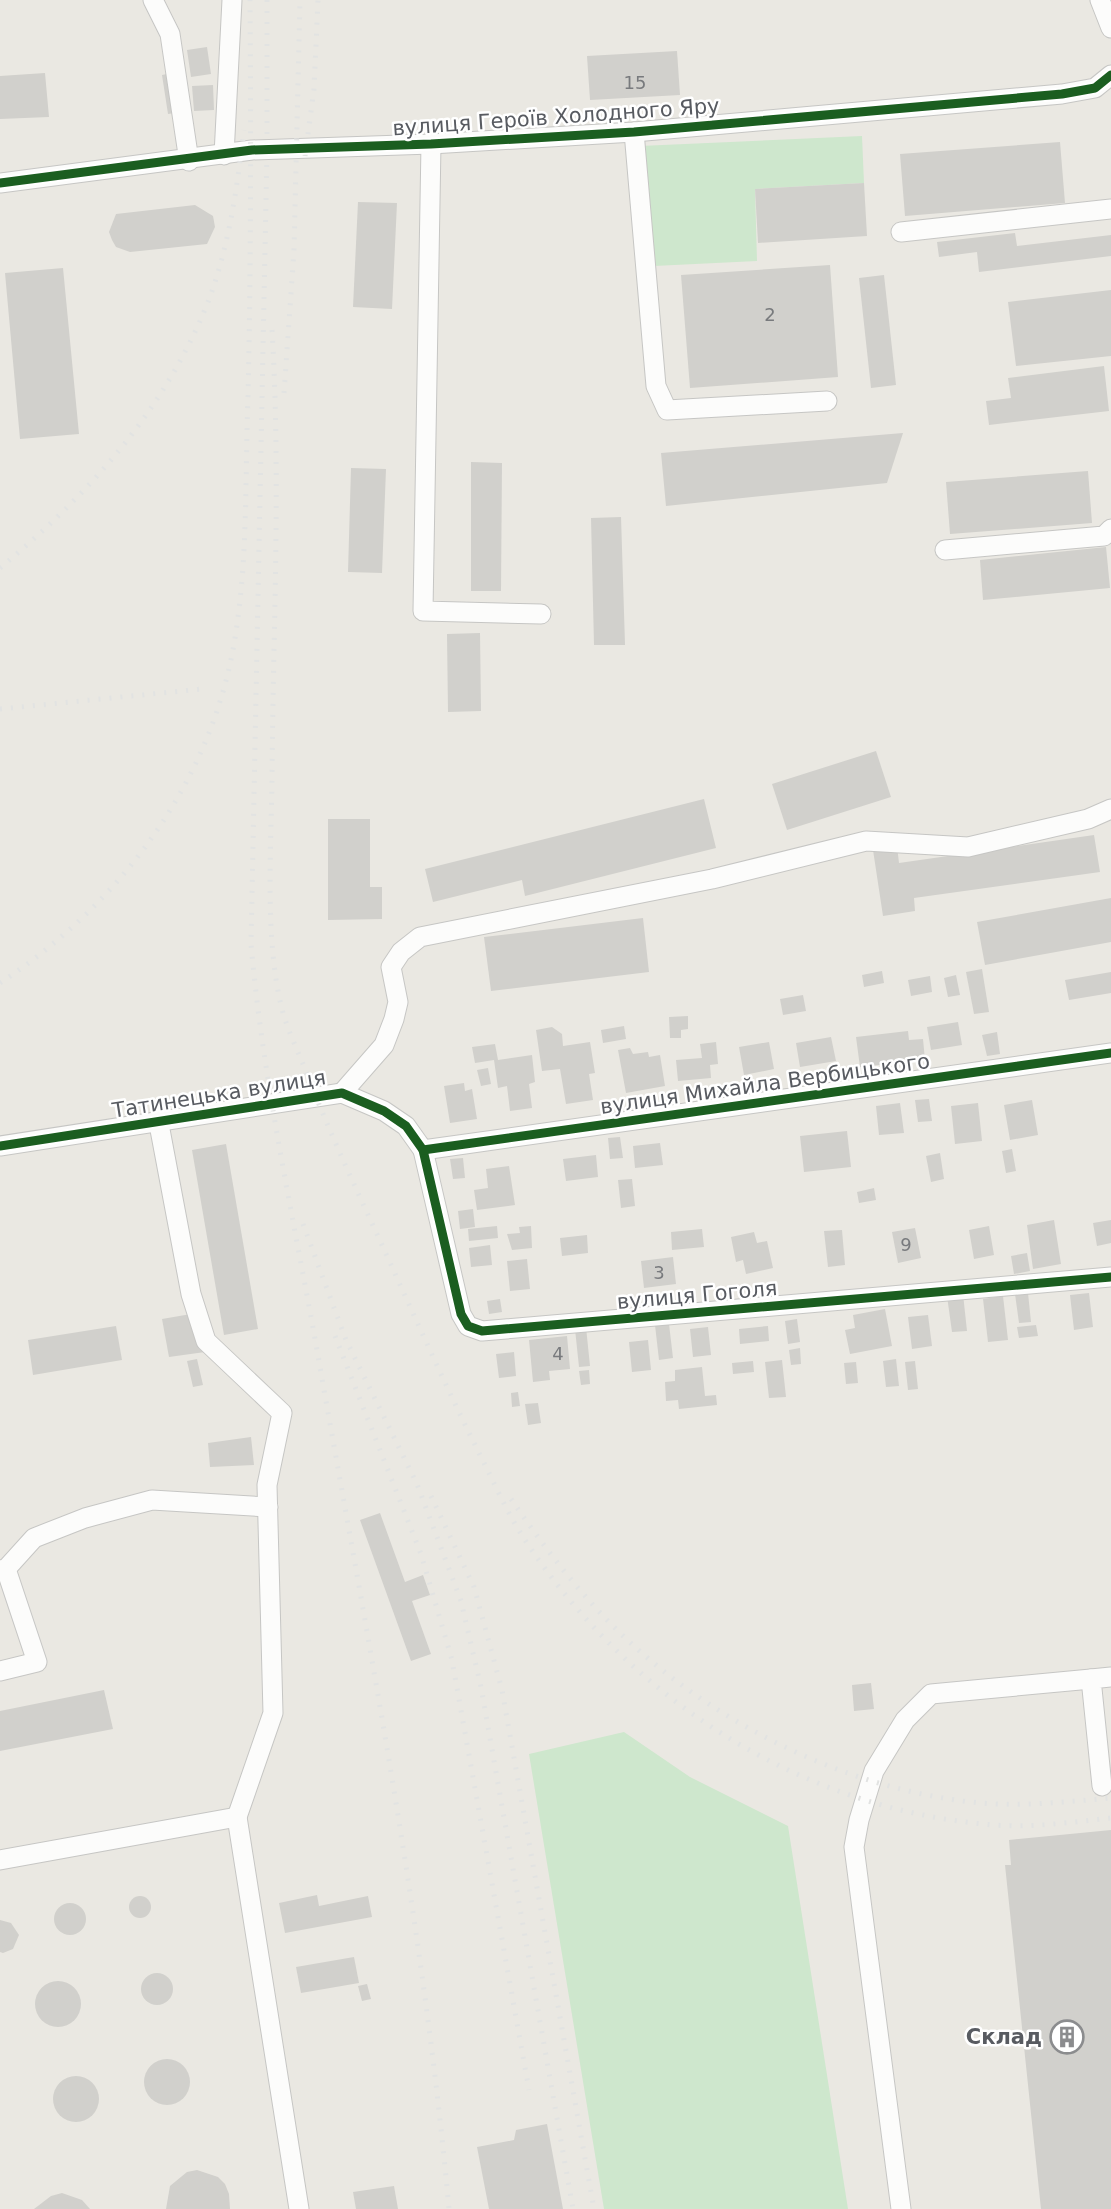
<svg xmlns="http://www.w3.org/2000/svg" width="1111" height="2209" font-family="'DejaVu Sans',sans-serif">
<rect width="100%" height="100%" fill="#eae8e2"/>
<g fill="#cee7cd">
<path d="M 862,136 L 864,183 L 755,189 L 757,261 L 654,266 L 640,146 Z"/>
<path d="M 624,1732 L 690,1777 L 788,1826 L 848,2209 L 604,2209 L 529,1754 Z"/>
</g>
<g fill="#d1d0cc">
<path d="M 207,47 L 211,74 L 191,77 L 187,50 Z"/>
<path d="M 677,51 L 680,95 L 590,100 L 587,56 Z"/>
<path d="M 182,71 L 189,111 L 168,114 L 162,75 Z"/>
<path d="M 45,73 L 49,117 L 0,119 L 0,76 Z"/>
<path d="M 213,85 L 214,110 L 194,111 L 192,86 Z"/>
<path d="M 1060,142 L 1065,203 L 905,216 L 900,154 Z"/>
<path d="M 864,183 L 867,236 L 758,243 L 755,189 Z"/>
<path d="M 358,202 L 397,203 L 392,309 L 353,307 Z"/>
<path d="M 195,205 L 213,216 L 215,227 L 207,244 L 130,252 L 116,247 L 112,240 L 109,232 L 116,214 Z"/>
<path d="M 1015,233 L 1017,246 L 1111,235 L 1111,256 L 979,272 L 977,252 L 939,257 L 937,242 Z"/>
<path d="M 830,265 L 838,377 L 690,388 L 681,275 Z"/>
<path d="M 63,268 L 79,434 L 20,439 L 5,273 Z"/>
<path d="M 884,275 L 896,385 L 871,388 L 859,278 Z"/>
<path d="M 1111,290 L 1111,356 L 1016,366 L 1008,302 Z"/>
<path d="M 1104,366 L 1109,411 L 989,425 L 986,401 L 1011,398 L 1008,378 Z"/>
<path d="M 903,433 L 887,483 L 666,506 L 661,453 Z"/>
<path d="M 471,462 L 502,463 L 501,591 L 471,591 Z"/>
<path d="M 351,468 L 386,469 L 382,573 L 348,572 Z"/>
<path d="M 1088,471 L 1092,523 L 950,534 L 946,482 Z"/>
<path d="M 621,517 L 625,645 L 594,645 L 591,518 Z"/>
<path d="M 1106,547 L 1110,588 L 983,600 L 980,560 Z"/>
<path d="M 480,633 L 481,711 L 448,712 L 447,634 Z"/>
<path d="M 876,751 L 891,797 L 787,830 L 772,784 Z"/>
<path d="M 704,799 L 716,848 L 525,896 L 522,880 L 433,902 L 425,869 Z"/>
<path d="M 328,819 L 370,819 L 370,887 L 382,887 L 382,919 L 328,920 Z"/>
<path d="M 1094,835 L 1100,872 L 914,898 L 915,911 L 883,916 L 873,850 L 897,846 L 899,863 Z"/>
<path d="M 1111,898 L 1111,942 L 985,965 L 977,922 Z"/>
<path d="M 643,918 L 649,972 L 491,991 L 484,937 Z"/>
<path d="M 982,969 L 989,1012 L 974,1014 L 966,972 Z"/>
<path d="M 882,971 L 884,983 L 864,987 L 862,975 Z"/>
<path d="M 1111,972 L 1111,993 L 1069,1000 L 1065,980 Z"/>
<path d="M 956,975 L 960,995 L 948,997 L 944,978 Z"/>
<path d="M 930,976 L 932,992 L 911,996 L 908,980 Z"/>
<path d="M 803,995 L 806,1011 L 783,1015 L 780,999 Z"/>
<path d="M 688,1016 L 688,1029 L 681,1030 L 681,1038 L 670,1038 L 669,1017 Z"/>
<path d="M 958,1022 L 962,1045 L 931,1050 L 927,1027 Z"/>
<path d="M 624,1026 L 626,1039 L 603,1043 L 601,1030 Z"/>
<path d="M 552,1027 L 562,1034 L 563,1046 L 590,1042 L 595,1073 L 589,1074 L 593,1100 L 566,1104 L 560,1069 L 542,1071 L 536,1030 Z"/>
<path d="M 908,1031 L 909,1040 L 923,1039 L 925,1060 L 860,1067 L 856,1037 Z"/>
<path d="M 997,1032 L 1000,1054 L 987,1056 L 982,1035 Z"/>
<path d="M 831,1037 L 836,1061 L 800,1067 L 796,1043 Z"/>
<path d="M 716,1042 L 718,1064 L 710,1065 L 711,1078 L 678,1081 L 676,1060 L 702,1058 L 700,1044 Z"/>
<path d="M 769,1042 L 774,1069 L 744,1075 L 739,1047 Z"/>
<path d="M 495,1044 L 498,1060 L 532,1055 L 535,1082 L 529,1084 L 532,1108 L 510,1111 L 507,1086 L 498,1088 L 494,1060 L 475,1063 L 472,1047 Z"/>
<path d="M 630,1048 L 633,1054 L 648,1052 L 649,1057 L 660,1055 L 665,1086 L 626,1093 L 618,1050 Z"/>
<path d="M 488,1068 L 491,1084 L 481,1086 L 477,1070 Z"/>
<path d="M 464,1083 L 465,1091 L 472,1089 L 477,1119 L 450,1123 L 444,1086 Z"/>
<path d="M 929,1099 L 932,1121 L 918,1122 L 915,1100 Z"/>
<path d="M 1032,1100 L 1038,1135 L 1010,1140 L 1004,1105 Z"/>
<path d="M 900,1103 L 904,1133 L 879,1135 L 876,1106 Z"/>
<path d="M 978,1103 L 982,1141 L 955,1144 L 951,1106 Z"/>
<path d="M 847,1131 L 851,1167 L 804,1172 L 800,1136 Z"/>
<path d="M 620,1137 L 623,1158 L 610,1159 L 608,1138 Z"/>
<path d="M 660,1143 L 663,1165 L 635,1168 L 633,1146 Z"/>
<path d="M 226,1144 L 258,1329 L 224,1335 L 192,1150 Z"/>
<path d="M 1012,1149 L 1016,1171 L 1006,1173 L 1002,1151 Z"/>
<path d="M 940,1153 L 944,1179 L 931,1182 L 926,1156 Z"/>
<path d="M 596,1155 L 598,1177 L 566,1181 L 563,1159 Z"/>
<path d="M 463,1158 L 465,1178 L 453,1179 L 450,1159 Z"/>
<path d="M 509,1166 L 515,1205 L 477,1210 L 474,1190 L 488,1188 L 486,1169 Z"/>
<path d="M 632,1179 L 635,1206 L 621,1208 L 618,1180 Z"/>
<path d="M 874,1188 L 876,1200 L 859,1203 L 857,1192 Z"/>
<path d="M 473,1209 L 475,1227 L 460,1229 L 458,1211 Z"/>
<path d="M 1054,1220 L 1061,1264 L 1033,1269 L 1027,1225 Z"/>
<path d="M 1111,1220 L 1111,1243 L 1097,1246 L 1093,1223 Z"/>
<path d="M 497,1226 L 498,1238 L 469,1241 L 468,1229 Z"/>
<path d="M 531,1226 L 532,1248 L 512,1250 L 507,1234 L 520,1233 L 519,1227 Z"/>
<path d="M 989,1226 L 994,1255 L 974,1259 L 969,1230 Z"/>
<path d="M 915,1228 L 921,1258 L 898,1263 L 892,1232 Z"/>
<path d="M 702,1229 L 704,1247 L 672,1250 L 671,1232 Z"/>
<path d="M 842,1230 L 845,1265 L 828,1267 L 824,1231 Z"/>
<path d="M 754,1232 L 757,1243 L 767,1241 L 773,1268 L 746,1274 L 743,1260 L 736,1262 L 731,1237 Z"/>
<path d="M 587,1235 L 588,1253 L 562,1256 L 560,1238 Z"/>
<path d="M 490,1245 L 492,1265 L 471,1267 L 469,1248 Z"/>
<path d="M 1027,1253 L 1030,1271 L 1014,1274 L 1011,1256 Z"/>
<path d="M 673,1257 L 676,1284 L 644,1288 L 641,1261 Z"/>
<path d="M 527,1259 L 530,1289 L 510,1291 L 507,1261 Z"/>
<path d="M 1028,1293 L 1031,1322 L 1019,1323 L 1015,1294 Z"/>
<path d="M 1089,1293 L 1093,1327 L 1074,1330 L 1070,1295 Z"/>
<path d="M 963,1294 L 967,1331 L 952,1332 L 947,1296 Z"/>
<path d="M 1003,1296 L 1008,1340 L 988,1342 L 983,1299 Z"/>
<path d="M 500,1299 L 502,1312 L 489,1314 L 487,1301 Z"/>
<path d="M 885,1309 L 892,1346 L 850,1354 L 845,1330 L 855,1328 L 853,1315 Z"/>
<path d="M 191,1314 L 205,1352 L 169,1357 L 162,1319 Z"/>
<path d="M 928,1315 L 932,1346 L 912,1349 L 908,1317 Z"/>
<path d="M 797,1319 L 800,1342 L 788,1344 L 785,1321 Z"/>
<path d="M 669,1324 L 673,1358 L 659,1360 L 655,1325 Z"/>
<path d="M 1036,1325 L 1038,1336 L 1019,1338 L 1017,1327 Z"/>
<path d="M 116,1326 L 122,1360 L 33,1375 L 28,1340 Z"/>
<path d="M 768,1326 L 769,1341 L 740,1344 L 739,1329 Z"/>
<path d="M 586,1327 L 590,1366 L 579,1367 L 575,1329 Z"/>
<path d="M 708,1327 L 711,1355 L 693,1357 L 690,1329 Z"/>
<path d="M 567,1336 L 570,1369 L 549,1371 L 550,1380 L 533,1382 L 529,1340 Z"/>
<path d="M 648,1340 L 651,1370 L 632,1372 L 629,1342 Z"/>
<path d="M 800,1348 L 801,1364 L 791,1365 L 789,1350 Z"/>
<path d="M 514,1352 L 516,1376 L 499,1378 L 496,1354 Z"/>
<path d="M 197,1359 L 203,1385 L 193,1387 L 187,1361 Z"/>
<path d="M 896,1359 L 899,1386 L 886,1387 L 883,1361 Z"/>
<path d="M 782,1360 L 786,1397 L 769,1398 L 765,1362 Z"/>
<path d="M 753,1361 L 754,1372 L 733,1374 L 732,1363 Z"/>
<path d="M 915,1361 L 918,1389 L 908,1390 L 905,1362 Z"/>
<path d="M 856,1362 L 858,1383 L 846,1384 L 844,1363 Z"/>
<path d="M 702,1367 L 705,1396 L 716,1395 L 717,1405 L 679,1409 L 678,1400 L 666,1401 L 665,1382 L 675,1381 L 675,1370 Z"/>
<path d="M 589,1370 L 590,1384 L 581,1385 L 579,1371 Z"/>
<path d="M 518,1392 L 520,1406 L 512,1407 L 511,1393 Z"/>
<path d="M 538,1403 L 541,1423 L 528,1425 L 525,1404 Z"/>
<path d="M 251,1437 L 254,1465 L 210,1467 L 208,1443 Z"/>
<path d="M 380,1513 L 405,1582 L 423,1575 L 430,1595 L 412,1601 L 431,1654 L 411,1661 L 360,1520 Z"/>
<path d="M 871,1683 L 874,1709 L 854,1711 L 852,1685 Z"/>
<path d="M 104,1690 L 113,1729 L 0,1751 L 0,1711 Z"/>
<path d="M 1111,1830 L 1111,2209 L 1041,2209 L 1005,1865 L 1011,1865 L 1009,1840 Z"/>
<path d="M 317,1895 L 319,1906 L 368,1896 L 372,1917 L 285,1933 L 279,1903 Z"/>
<circle cx="140" cy="1907" r="11"/>
<circle cx="70" cy="1919" r="16"/>
<path d="M 0,1920 L 11,1923 L 19,1935 L 13,1949 L 3,1953 L 0,1952 Z"/>
<path d="M 354,1957 L 359,1983 L 301,1993 L 296,1967 Z"/>
<circle cx="157" cy="1989" r="16"/>
<circle cx="58" cy="2004" r="23"/>
<path d="M 367,1984 L 371,1999 L 362,2001 L 358,1986 Z"/>
<circle cx="167" cy="2082" r="23"/>
<circle cx="76" cy="2099" r="23"/>
<path d="M 547,2124 L 563,2209 L 489,2209 L 477,2147 L 514,2140 L 516,2130 Z"/>
<path d="M 197,2170 L 218,2177 L 225,2184 L 229,2194 L 230,2209 L 166,2209 L 170,2186 L 187,2172 Z"/>
<path d="M 394,2186 L 398,2209 L 356,2209 L 353,2192 Z"/>
<path d="M 62,2193 L 82,2200 L 90,2209 L 34,2209 L 51,2196 Z"/>
</g>
<g fill="none" stroke-linecap="round" stroke-linejoin="round">
<defs>
<g id="minor">
<path d="M 153,0 L 170,34 L 189,161"/>
<path d="M 1100,0 L 1111,28"/>
<path d="M 634,132 L 656,386 L 667,410 L 827,401"/>
<path d="M 431,144 L 423,611 L 541,614"/>
<path d="M 224,155 L 232,0"/>
<path d="M 0,183 L 252,150 L 431,144 L 634,132 L 1062,94 L 1095,88 L 1111,75"/>
<path d="M 901,232 L 1111,209"/>
<path d="M 945,550 L 1104,536 L 1111,529"/>
<path d="M 342,1093 L 384,1045 L 394,1019 L 398,1002 L 391,967 L 401,952 L 420,937 L 712,879 L 866,841 L 968,847 L 1088,819 L 1111,809"/>
<path d="M 158,1119 L 191,1294 L 206,1341 L 282,1413 L 267,1485 L 273,1713 L 237,1817"/>
<path d="M 0,1146 L 342,1093 L 384,1111 L 406,1126 L 423,1150 L 461,1314 L 468,1326 L 482,1331 L 1111,1277"/>
<path d="M 423,1150 L 1111,1053"/>
<path d="M 0,1570 L 6,1569 L 34,1538 L 85,1518 L 152,1500 L 268,1507"/>
<path d="M 0,1671 L 37,1662 L 6,1569"/>
<path d="M 1102,1786 L 1091,1679 L 1111,1677"/>
<path d="M 0,1860 L 237,1817 L 299,2209"/>
<path d="M 901,2209 L 854,1847 L 859,1820 L 874,1771 L 905,1720 L 931,1694 L 1091,1679"/>
</g>
</defs>
<use href="#minor" stroke="#c6c6c4" stroke-width="21"/>
<use href="#minor" stroke="#fcfcfb" stroke-width="19"/>
<g stroke="#e2e3e2" stroke-width="5" stroke-dasharray="2 9" stroke-linecap="butt">
<path d="M 267,0 L 267,150 L 251,944 C 263,1080 293,1216 317,1350 C 367,1635 423,1921 449,2209"/>
<path d="M 305,156 L 314,89 L 318,0"/>
<path d="M 272,330 C 281,480 273,630 272,780 C 271,850 265,938 281,1005 C 286,1027 297,1049 305,1069 C 332,1140 365,1207 396,1276 C 423,1335 450,1395 479,1453 C 494,1482 507,1513 525,1540 C 630,1699 801,1810 994,1825 C 1033,1828 1072,1822 1111,1818"/>
<path d="M 284,393 L 294,250 L 300,0"/>
<path d="M 0,568 C 88,495 165,410 208,302 C 229,247 237,188 244,130"/>
<path d="M 0,709 L 202,689"/>
<path d="M 0,983 C 120,904 212,782 235,638 C 248,559 245,477 248,397 C 251,265 251,133 250,0"/>
<path d="M 303,1224 L 346,1340 L 417,1484 L 461,1601 L 481,1687 L 573,2209"/>
<path d="M 335,1336 L 421,1554 L 452,1660 L 529,2090"/>
<path d="M 431,1496 L 474,1587 L 502,1690 L 594,2209"/>
<path d="M 511,1499 C 542,1544 575,1588 614,1627 C 705,1718 834,1784 963,1801 C 1013,1808 1062,1802 1111,1798"/>
</g>
<defs>
<g id="cycleway">
<path d="M 0,183 L 252,150 L 431,144 L 634,132 L 1062,94 L 1095,88 L 1111,75"/>
<path d="M 0,1146 L 342,1093 L 384,1111 L 406,1126 L 423,1150 L 461,1314 L 468,1326 L 482,1331 L 1111,1277"/>
<path d="M 423,1150 L 1111,1053"/>
</g>
</defs>
<use href="#cycleway" stroke="#fff" stroke-width="13"/>
<use href="#cycleway" stroke="#1b5e20" stroke-width="9"/>
</g>
<defs>
<symbol id="building-ring" viewBox="-11 -11 22 22"><circle r="9.5" fill="#fff" stroke="#8b8c8e" stroke-width="1.5"/><path d="M-4-6H4V6H1V3H-1V6H-4ZM-2.5-4.3h1.7v1.8h-1.7ZM.8-4.3h1.7v1.8H.8ZM-2.5-1h1.7V.8h-1.7ZM.8-1h1.7V.8H.8Z" fill="#8b8c8e"/></symbol>
</defs>
<g fill-rule="evenodd">
<use href="#building-ring" x="1048" y="2018" width="38" height="38"/>
</g>
<g text-anchor="middle" stroke-width="5" stroke-linejoin="round" paint-order="stroke">
<g font-size="18" fill="#787a7d">
<text x="635" y="89">15</text>
<text x="770" y="321">2</text>
<text x="906" y="1251">9</text>
<text x="659" y="1279">3</text>
<text x="558" y="1360">4</text>
</g>
<g font-size="21" fill="#585b61" stroke="#fff">
<text transform="translate(556 117) rotate(-4)" y="7">вулиця Героїв Холодного Яру</text>
<text transform="translate(765 1084) rotate(-8)" y="7">вулиця Михайла Вербицького</text>
<text transform="translate(219 1094) rotate(-9)" y="7">Татинецька вулиця</text>
<text transform="translate(697 1295) rotate(-5)" y="7">вулиця Гоголя</text>
</g>
<g font-size="21" font-weight="bold" fill="#585b61" stroke="#fff" text-anchor="end">
<text x="1042" y="2044">Склад</text>
</g>
</g>
</svg>
